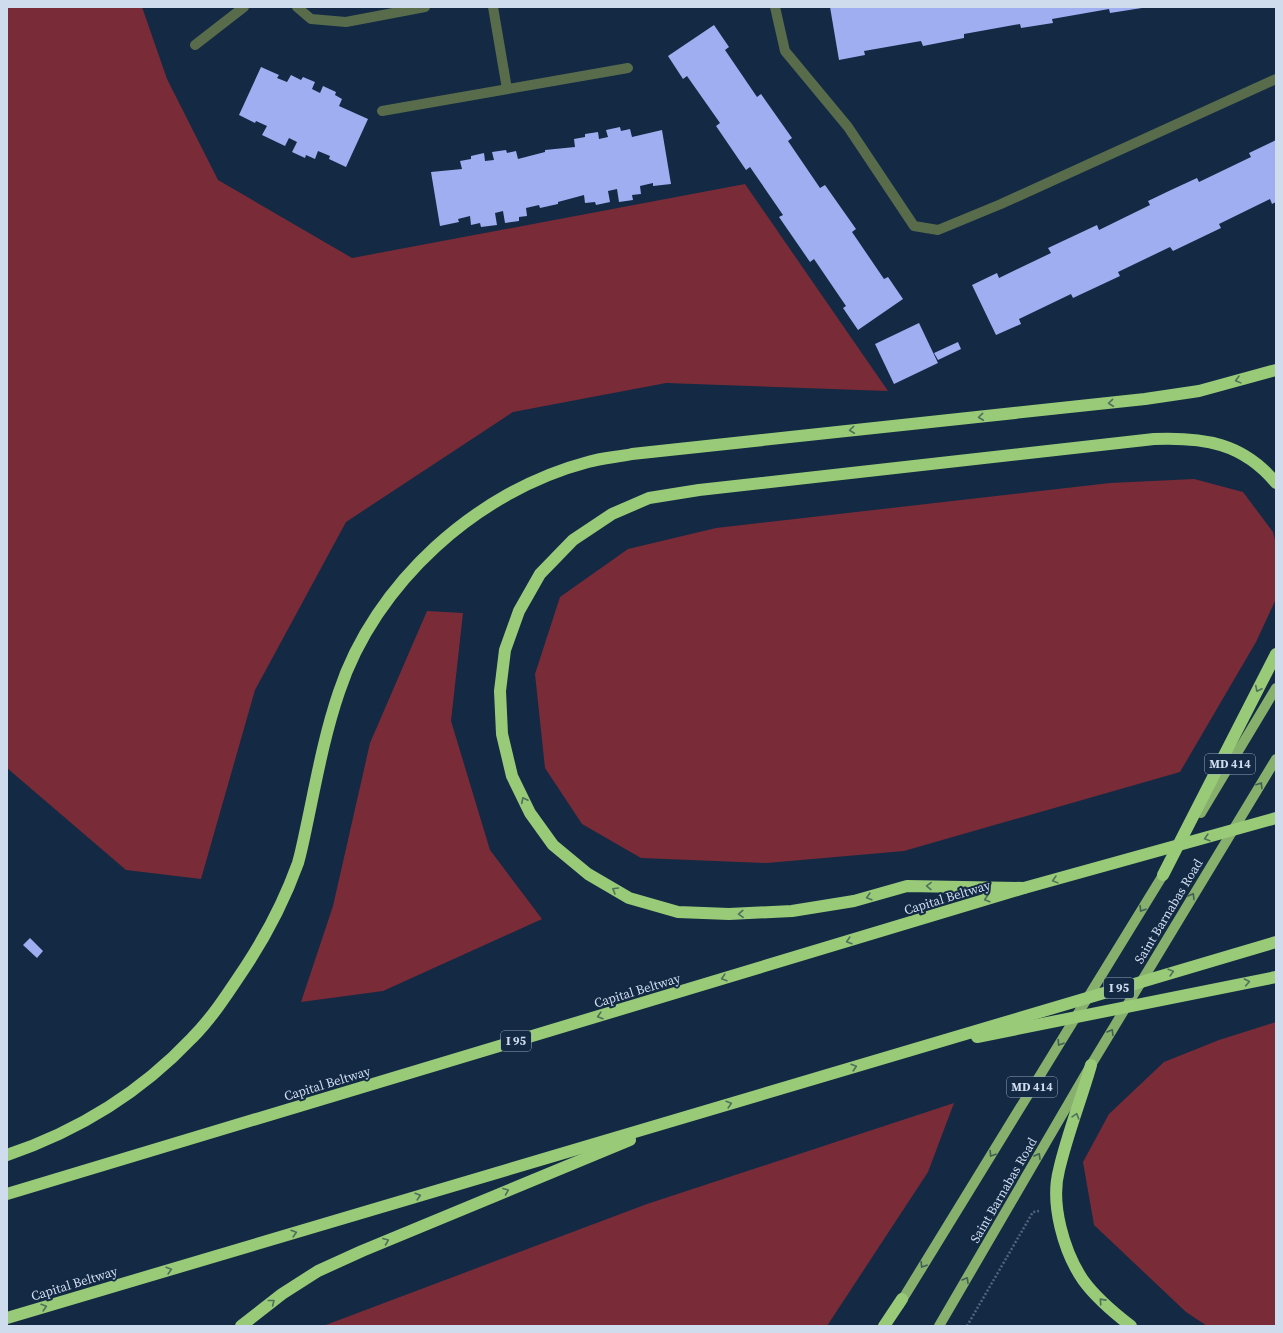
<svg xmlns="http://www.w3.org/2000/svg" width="1283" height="1333" font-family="'Source Serif 4',serif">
<rect width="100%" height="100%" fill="#132944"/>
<g fill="#792c37">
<path d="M 7,7 L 142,7 L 167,79 L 218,180 L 352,258 L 745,184 L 888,391 L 666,383 L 513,412 L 346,522 L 255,690 L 201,879 L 126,870 L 7,768 Z"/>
<path d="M 1194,479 L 1243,492 L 1273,532 L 1276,544 L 1276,599 L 1256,642 L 1180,772 L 904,851 L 767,863 L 641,858 L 582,824 L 545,768 L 535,674 L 560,597 L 628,549 L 716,528 L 1110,483 Z"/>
<path d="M 427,611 L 463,613 L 451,721 L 490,850 L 542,919 L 383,991 L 301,1002 L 333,906 L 370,743 Z"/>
<path d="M 1276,1022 L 1276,1326 L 1207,1326 L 1186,1312 L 1094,1225 L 1083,1162 L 1109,1114 L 1164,1062 L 1219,1040 Z"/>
<path d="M 954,1103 L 928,1172 L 827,1326 L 323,1326 L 647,1204 Z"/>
</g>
<g fill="#9faef1">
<path d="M 830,7 L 1142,7 L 1142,8 L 1110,13 L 1109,9 L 1052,19 L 1053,23 L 1021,28 L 1020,24 L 964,34 L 964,38 L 923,46 L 921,41 L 864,51 L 865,55 L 839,60 Z"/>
<path d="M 714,25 L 729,47 L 725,50 L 757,97 L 761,94 L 792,138 L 788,141 L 820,188 L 825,185 L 856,229 L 852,232 L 884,279 L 888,277 L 903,299 L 858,330 L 843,308 L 846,306 L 814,259 L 810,262 L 779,217 L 783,215 L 750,167 L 746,170 L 716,126 L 720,123 L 687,76 L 683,79 L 668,56 Z"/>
<path d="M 261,67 L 279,75 L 277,78 L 287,82 L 291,75 L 301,80 L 303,77 L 315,82 L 312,89 L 320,93 L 323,86 L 336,92 L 335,95 L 342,99 L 339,106 L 368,119 L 346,167 L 329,159 L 330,156 L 318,151 L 315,159 L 306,155 L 305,158 L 292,152 L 297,142 L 289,138 L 285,146 L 262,135 L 267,126 L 256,121 L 255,123 L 239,115 Z"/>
<path d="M 620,127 L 621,131 L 630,129 L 632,137 L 662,130 L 671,184 L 653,186 L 653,183 L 640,186 L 641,194 L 632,195 L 633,200 L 619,202 L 617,189 L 608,191 L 610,202 L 596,205 L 595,202 L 585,203 L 584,195 L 558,202 L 558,204 L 540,208 L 539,205 L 526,208 L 527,216 L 519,217 L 519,221 L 505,223 L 503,211 L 495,213 L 497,225 L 481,227 L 480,223 L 471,225 L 470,216 L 458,219 L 459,222 L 440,226 L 431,172 L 462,169 L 460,161 L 471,159 L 471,156 L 484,153 L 485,161 L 494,160 L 492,152 L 506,150 L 507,153 L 516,151 L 518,159 L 545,152 L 545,150 L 575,147 L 574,139 L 585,137 L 585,134 L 598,132 L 599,139 L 608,137 L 606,130 Z"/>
<path d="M 1276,140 L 1276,202 L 1272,204 L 1270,199 L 1219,224 L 1221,228 L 1173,251 L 1170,247 L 1118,272 L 1120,276 L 1073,298 L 1071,294 L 1019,319 L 1021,324 L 996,335 L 972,285 L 997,273 L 999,278 L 1051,253 L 1048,248 L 1097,225 L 1099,230 L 1150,205 L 1148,201 L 1171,190 L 1197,178 L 1199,182 L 1251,157 L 1249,153 Z"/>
<path d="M 919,323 L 938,363 L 894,384 L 875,344 Z"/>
<path d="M 958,342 L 961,349 L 938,360 L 934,353 Z"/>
<path d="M 30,938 L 43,951 L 37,958 L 23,945 Z"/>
</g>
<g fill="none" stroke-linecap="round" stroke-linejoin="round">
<path stroke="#52657d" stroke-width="2.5" stroke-dasharray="2 2" stroke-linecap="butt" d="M 967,1326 L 1033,1212 L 1039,1211"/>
<g stroke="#586c4c" stroke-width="10">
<path d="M 297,7 L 311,19 L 346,22 L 425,7"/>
<path d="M 493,7 L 507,89"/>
<path d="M 775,7 L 785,51 L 848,127 L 914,226 L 938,230 L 1001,204 L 1276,79"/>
<path d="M 195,45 L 244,7"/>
<path d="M 382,111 L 628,68"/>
</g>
<g stroke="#86b06c" stroke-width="10">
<path d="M 1201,813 L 1276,688"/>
<path d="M 899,1305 L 1163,875"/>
<path d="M 939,1326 L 1091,1065 L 1276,759"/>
</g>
<g stroke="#98ca78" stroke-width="12">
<path d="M 1163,875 L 1276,654"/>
<path d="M 1024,888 L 907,886 L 854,901 L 792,911 L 729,914 L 678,912 L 629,898 L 588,874 L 553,845 L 530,813 L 512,776 L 502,734 L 500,691 L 505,650 L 519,611 L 540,574 L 573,540 L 612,514 L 649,498 L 699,490 L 1154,439 C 1204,437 1243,443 1276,483"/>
<path d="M 977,1037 L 1276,977"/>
<path d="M 1091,1065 C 1081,1100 1067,1135 1059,1170 C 1050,1204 1064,1252 1083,1280 C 1096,1298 1114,1313 1131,1326"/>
<path d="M 7,1155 C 78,1131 141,1092 192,1038 C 213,1017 230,990 246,966 C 267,934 285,899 298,863 C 302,849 305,833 308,819 C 317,776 325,733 339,692 C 375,583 477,491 588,462 C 602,458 618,457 632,454 L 1145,399 L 1199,391 L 1276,370"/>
<path d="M 7,1194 L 1024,888 L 1276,818"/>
<path d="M 7,1318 L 1276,942"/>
<path d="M 241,1326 L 282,1294 L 318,1271 L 362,1251 L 630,1140"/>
<path d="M 884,1326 L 902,1299"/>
</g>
</g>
<defs><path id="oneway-chevron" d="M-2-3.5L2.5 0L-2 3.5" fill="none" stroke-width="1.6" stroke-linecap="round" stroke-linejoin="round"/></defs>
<g stroke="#4f715b">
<use href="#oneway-chevron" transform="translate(1238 380) rotate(165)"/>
<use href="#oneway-chevron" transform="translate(1111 403) rotate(174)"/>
<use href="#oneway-chevron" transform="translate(981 417) rotate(174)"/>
<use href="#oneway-chevron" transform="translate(852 430) rotate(174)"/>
<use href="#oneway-chevron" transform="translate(1258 689) rotate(117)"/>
<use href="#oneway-chevron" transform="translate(524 800) rotate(-116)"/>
<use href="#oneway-chevron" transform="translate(1207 838) rotate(164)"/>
<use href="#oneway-chevron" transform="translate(1055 880) rotate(165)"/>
<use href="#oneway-chevron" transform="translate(929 886) rotate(-179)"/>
<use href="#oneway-chevron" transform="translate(615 890) rotate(-150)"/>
<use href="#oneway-chevron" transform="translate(869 897) rotate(164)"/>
<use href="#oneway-chevron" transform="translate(987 899) rotate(163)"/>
<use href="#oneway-chevron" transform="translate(741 914) rotate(177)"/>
<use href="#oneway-chevron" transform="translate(849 941) rotate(163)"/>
<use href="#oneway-chevron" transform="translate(1171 972) rotate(-16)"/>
<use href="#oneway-chevron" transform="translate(724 978) rotate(163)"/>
<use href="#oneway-chevron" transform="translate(1247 982) rotate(-11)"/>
<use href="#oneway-chevron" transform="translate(600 1016) rotate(163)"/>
<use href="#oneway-chevron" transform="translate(854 1067) rotate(-17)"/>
<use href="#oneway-chevron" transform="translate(729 1104) rotate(-17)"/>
<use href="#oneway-chevron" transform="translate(1076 1116) rotate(-73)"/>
<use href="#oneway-chevron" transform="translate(506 1191) rotate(-22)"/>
<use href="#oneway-chevron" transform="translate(418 1196) rotate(-17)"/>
<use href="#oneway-chevron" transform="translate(294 1233) rotate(-17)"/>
<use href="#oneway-chevron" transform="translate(386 1241) rotate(-22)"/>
<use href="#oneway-chevron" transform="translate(169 1270) rotate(-17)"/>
<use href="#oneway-chevron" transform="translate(1102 1301) rotate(-132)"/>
<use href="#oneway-chevron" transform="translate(272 1302) rotate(-38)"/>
<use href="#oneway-chevron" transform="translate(44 1307) rotate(-17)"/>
</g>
<g stroke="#415f54">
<use href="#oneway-chevron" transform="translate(1260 785) rotate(-58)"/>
<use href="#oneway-chevron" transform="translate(1192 896) rotate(-59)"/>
<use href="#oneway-chevron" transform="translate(1142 909) rotate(122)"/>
<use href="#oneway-chevron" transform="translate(1111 1032) rotate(-59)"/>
<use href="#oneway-chevron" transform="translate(1060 1043) rotate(122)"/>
<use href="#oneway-chevron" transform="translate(992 1154) rotate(122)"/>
<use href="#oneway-chevron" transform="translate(1038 1156) rotate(-60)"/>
<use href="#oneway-chevron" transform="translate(923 1265) rotate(122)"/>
<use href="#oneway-chevron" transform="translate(966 1280) rotate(-60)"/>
</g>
<g text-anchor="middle" stroke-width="4" stroke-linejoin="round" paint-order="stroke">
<g fill="#132944" stroke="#96a6bb" stroke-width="1">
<rect x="1205" y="754" width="50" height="20" rx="3"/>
<rect x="1104" y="978" width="30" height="20" rx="3"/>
<rect x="501" y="1031" width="30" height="20" rx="3"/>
<rect x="1007" y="1077" width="50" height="20" rx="3"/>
</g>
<g font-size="12" font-weight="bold" fill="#cedcee">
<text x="1230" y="768">MD 414</text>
<text x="1119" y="992">I 95</text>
<text x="516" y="1045">I 95</text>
<text x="1032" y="1091">MD 414</text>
</g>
<g font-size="13" fill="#cedcee" stroke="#132944">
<text transform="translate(947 897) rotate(-17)" y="5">Capital Beltway</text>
<text transform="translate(1168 911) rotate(-59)" y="5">Saint Barnabas Road</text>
<text transform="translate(637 990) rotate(-17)" y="5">Capital Beltway</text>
<text transform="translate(327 1083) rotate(-17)" y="5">Capital Beltway</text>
<text transform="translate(1003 1190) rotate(-60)" y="5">Saint Barnabas Road</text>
<text transform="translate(74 1283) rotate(-17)" y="5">Capital Beltway</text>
</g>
</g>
<rect width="1283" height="1333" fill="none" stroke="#cedcee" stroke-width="16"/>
</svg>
